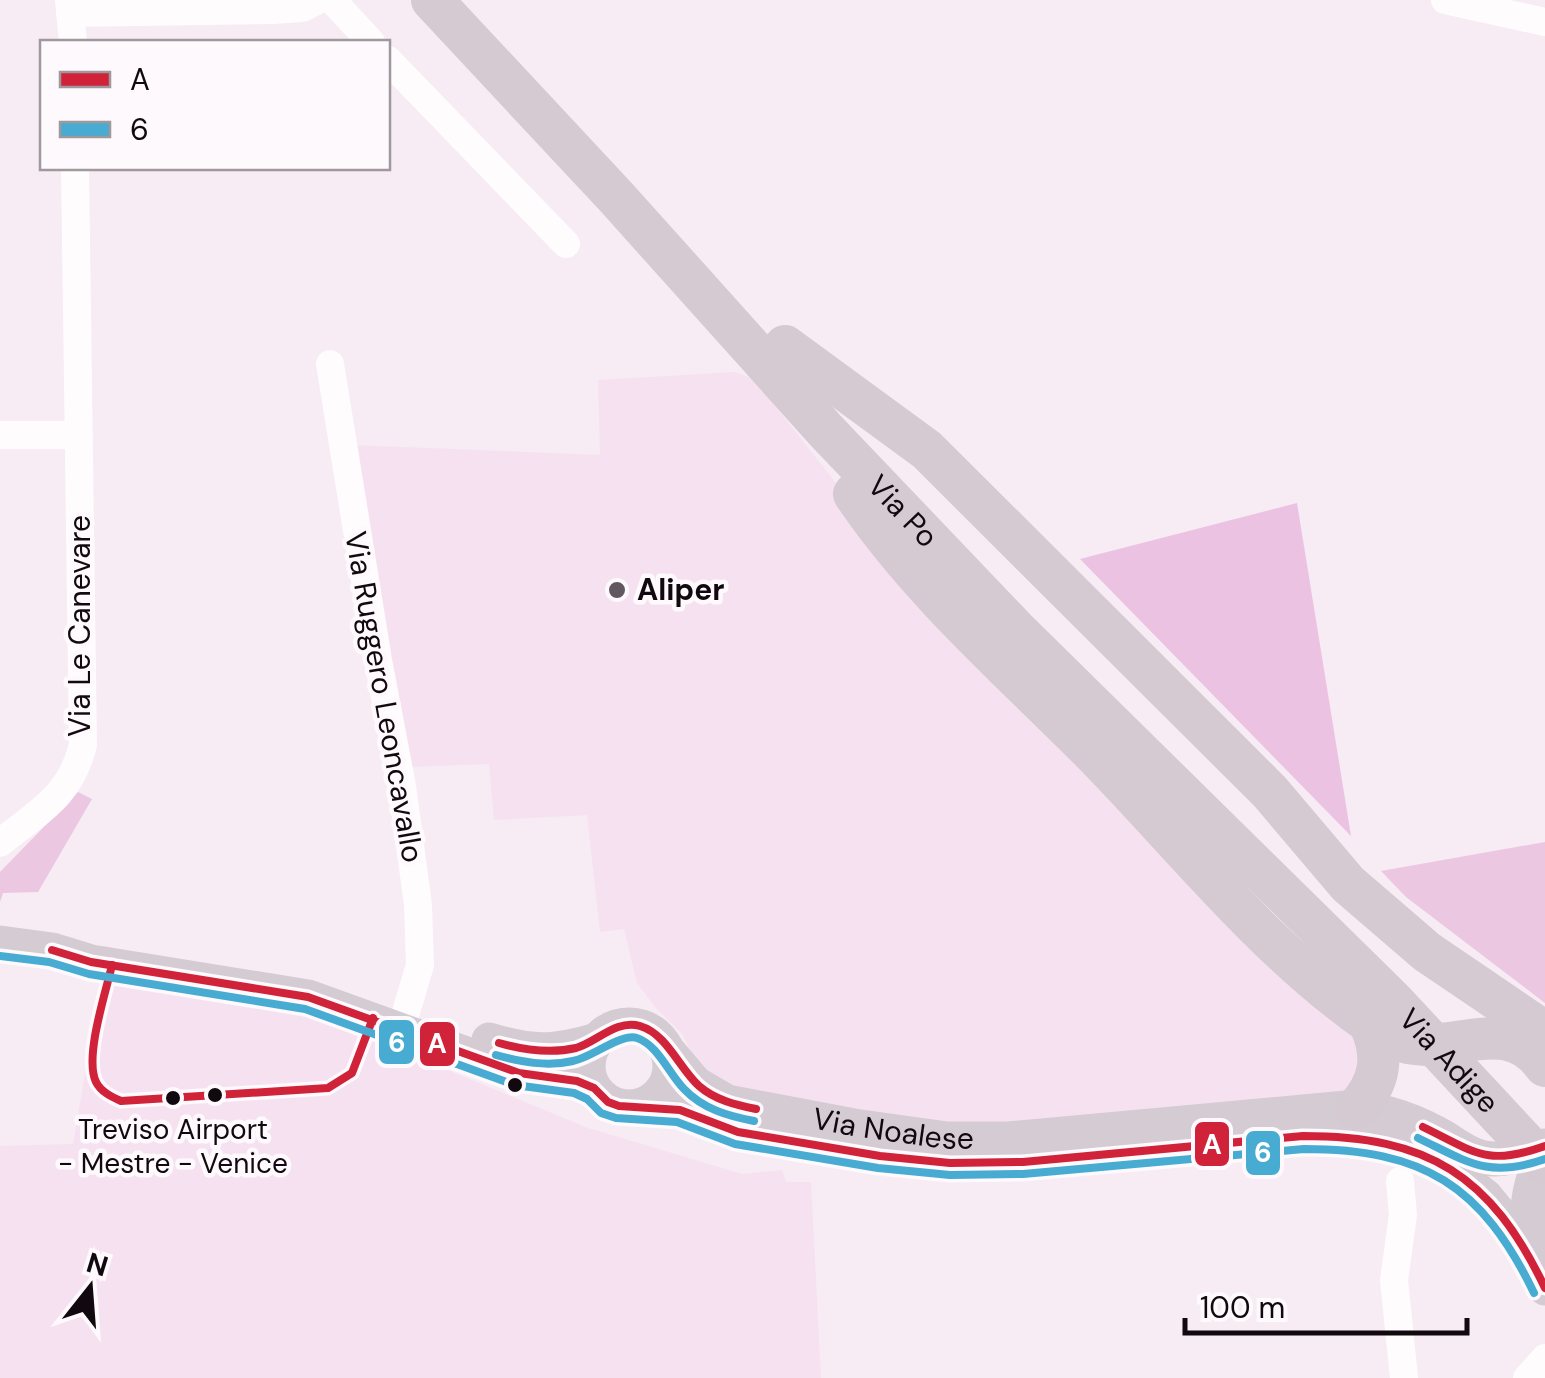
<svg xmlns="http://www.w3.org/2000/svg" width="1545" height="1378" font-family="'DM Sans',sans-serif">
<rect width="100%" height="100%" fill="#f7ebf4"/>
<g fill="#f6e1f1">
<path d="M 735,372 L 754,379 L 922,592 L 1321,987 L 1372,1057 L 1344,1091 L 1004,1124 L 965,1125 L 889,1116 L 735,1088 L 713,1079 L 695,1060 L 683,1035 L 655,1007 L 637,983 L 624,929 L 600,932 L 587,815 L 494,820 L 489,764 L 406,767 L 352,445 L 600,455 L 598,380 Z"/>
<path d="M 101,979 L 287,1011 L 343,1027 L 588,1128 L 742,1174 L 782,1170 L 786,1182 L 811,1182 L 821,1378 L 0,1378 L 0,1146 L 73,1144 Z"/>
</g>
<g fill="#ebc7e2">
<path d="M 78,792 L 92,799 L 38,892 L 3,893 L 0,902 L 0,872 Z"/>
<path d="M 1545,842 L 1545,1003 L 1406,897 L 1381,871 Z"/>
</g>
<path fill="#ecc2e2" d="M 1297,503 L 1351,836 L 1080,559 Z"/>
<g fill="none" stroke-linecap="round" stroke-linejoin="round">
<g stroke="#fefcfd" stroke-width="28">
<path d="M 69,0 L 73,42"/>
<path d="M 332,0 L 371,42"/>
<path d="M 1445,0 L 1545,22"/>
<path d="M 70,13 L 272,10 L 303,8 L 318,0"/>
<path d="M 388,60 L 566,244"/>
<path d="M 330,364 L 378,660 L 402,786 L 418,905 L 420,965 L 401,1029"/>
<path d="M 0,435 L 79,435"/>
<path d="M 0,843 C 39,811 70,797 83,745 L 75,168"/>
<path d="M 1400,1181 L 1403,1215 L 1394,1280 L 1404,1378"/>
<path d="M 1527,1378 L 1545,1358"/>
</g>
<g stroke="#d4ccd2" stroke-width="35">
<path d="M 0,943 L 52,950 L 91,962 L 308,997 L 519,1073 L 571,1079 L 594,1088"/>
<circle cx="629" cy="1066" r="41"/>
<path d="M 489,1040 C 533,1053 552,1053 597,1040"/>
<path id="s1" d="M 668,1051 L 696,1084 L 727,1102 L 854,1126 L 947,1139 L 1009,1139 L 1346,1108 C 1378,1108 1408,1118 1436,1133 C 1452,1141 1466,1155 1484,1158 C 1505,1162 1526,1153 1545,1146"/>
<path d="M 643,1105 L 690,1112 L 738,1132 L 880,1156 L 950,1163 L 1023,1162 L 1303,1136 L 1359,1135 L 1408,1147 L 1452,1170 L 1486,1197 L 1531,1252"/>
<path d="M 1545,1150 C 1520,1201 1524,1237 1545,1288"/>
</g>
<g stroke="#d5c9d2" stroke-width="42">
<path id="s2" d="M 432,0 L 616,197 L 826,431 L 1016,630 L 1394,1002 L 1545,1164"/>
<path d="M 785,346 L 927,450 L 1270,792 L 1348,884 L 1427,952 L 1545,1032"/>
<path d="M 854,494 C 921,593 1012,671 1095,755 C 1185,847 1265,950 1371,1024 C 1379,1030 1394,1039 1404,1042 C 1452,1056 1507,1012 1545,1066"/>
<path d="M 1357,1108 C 1381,1081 1384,1056 1370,1024"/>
</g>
<defs>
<g id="bus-1">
<path d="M 52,950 L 91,962 L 308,997 L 519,1073 L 577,1081 L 594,1088 L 608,1102 L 619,1106 L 680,1110 L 738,1132 L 880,1156 L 950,1163 L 1023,1162 L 1303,1136 C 1428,1136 1491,1175 1545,1288"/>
<path d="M 112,965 C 106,992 84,1057 96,1082 C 101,1092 112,1097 121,1101 L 328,1088 L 352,1073 L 373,1018"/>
<path d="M 499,1043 C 524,1050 550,1054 576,1048 C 597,1042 616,1019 640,1026 C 667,1034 679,1068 699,1086 C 715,1100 736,1105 756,1109"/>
<path d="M 1423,1127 C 1475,1152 1486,1167 1545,1146"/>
</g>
<g id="bus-2">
<path d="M 0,956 L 49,962 L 89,974 L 305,1009 L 515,1085 L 574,1093 L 587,1099 L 601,1113 L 616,1118 L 677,1122 L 735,1144 L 878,1168 L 950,1175 L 1023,1174 L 1304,1149 C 1423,1149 1482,1185 1534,1293"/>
<path d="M 496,1055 C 521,1062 547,1067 573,1061 C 591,1058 621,1033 637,1038 C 658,1045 669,1074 684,1089 C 703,1109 728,1116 754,1121"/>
<path d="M 1418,1138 C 1468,1162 1488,1179 1545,1159"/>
</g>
</defs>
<use href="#bus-1" stroke="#fdf9fc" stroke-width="15"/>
<use href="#bus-2" stroke="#fdf9fc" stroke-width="15"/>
<use href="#bus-1" stroke="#d02239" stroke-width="8"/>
<use href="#bus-2" stroke="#47abd2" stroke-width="8"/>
</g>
<circle fill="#62585f" stroke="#fdf9fc" stroke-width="4" cx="617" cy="590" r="10"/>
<g fill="#11090f" stroke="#fdf9fc" stroke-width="4">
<circle cx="515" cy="1085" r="9"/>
<circle cx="215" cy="1095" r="9"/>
<circle cx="173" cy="1098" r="9"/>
</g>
<g text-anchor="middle" stroke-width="9" stroke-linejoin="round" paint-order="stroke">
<g font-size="28" fill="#11090f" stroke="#fdf9fc">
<text x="173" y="1139">Treviso Airport<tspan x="173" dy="34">- Mestre - Venice</tspan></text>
</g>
<g font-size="30" fill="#11090f" stroke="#fdf9fc">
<text dy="10" stroke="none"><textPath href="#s2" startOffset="695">Via Po</textPath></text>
<text transform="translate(80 626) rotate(-90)" y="10">Via Le Canevare</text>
<text transform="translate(384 697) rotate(80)" y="10">Via Ruggero Leoncavallo</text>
<text dy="10" stroke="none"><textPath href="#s2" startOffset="1470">Via Adige</textPath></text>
<text dy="10" stroke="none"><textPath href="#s1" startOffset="248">Via Noalese</textPath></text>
</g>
<g font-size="30" font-weight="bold" fill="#11090f" stroke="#fdf9fc" text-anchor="start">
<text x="637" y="600">Aliper</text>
</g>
</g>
<g stroke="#fdf9fc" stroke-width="4">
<rect x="377" y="1018" width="39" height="48" rx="10" fill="#47abd2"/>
<rect x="418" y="1020" width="39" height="48" rx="10" fill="#d02239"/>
<rect x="1193" y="1120" width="38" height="48" rx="10" fill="#d02239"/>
<rect x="1244" y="1129" width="38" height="48" rx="10" fill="#47abd2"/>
</g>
<g font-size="28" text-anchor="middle" font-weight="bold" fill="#fff">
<text x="397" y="1052">6</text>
<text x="437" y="1053">A</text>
<text x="1212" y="1154">A</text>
<text x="1263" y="1162">6</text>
</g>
<rect x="40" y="40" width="350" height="130" fill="#fdf9fc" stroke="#9f999d" stroke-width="2.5"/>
<rect x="60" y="72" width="50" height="15" fill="#d02239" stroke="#9f999d" stroke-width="2.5"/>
<text x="130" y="90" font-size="30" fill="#11090f">A</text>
<rect x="60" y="122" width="50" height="15" fill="#47abd2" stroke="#9f999d" stroke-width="2.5"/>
<text x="130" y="140" font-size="30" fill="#11090f">6</text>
<g transform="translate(90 1288) rotate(17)" stroke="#fdf9fc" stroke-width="8" paint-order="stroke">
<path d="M0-8L18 38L0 25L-18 38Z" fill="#11090f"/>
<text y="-15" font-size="28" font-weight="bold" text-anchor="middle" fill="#11090f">N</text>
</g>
<path d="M1185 1318v15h282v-15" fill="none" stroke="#11090f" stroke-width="5"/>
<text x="1200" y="1318" font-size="30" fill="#11090f" stroke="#fdf9fc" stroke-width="8" paint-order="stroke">100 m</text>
</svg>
